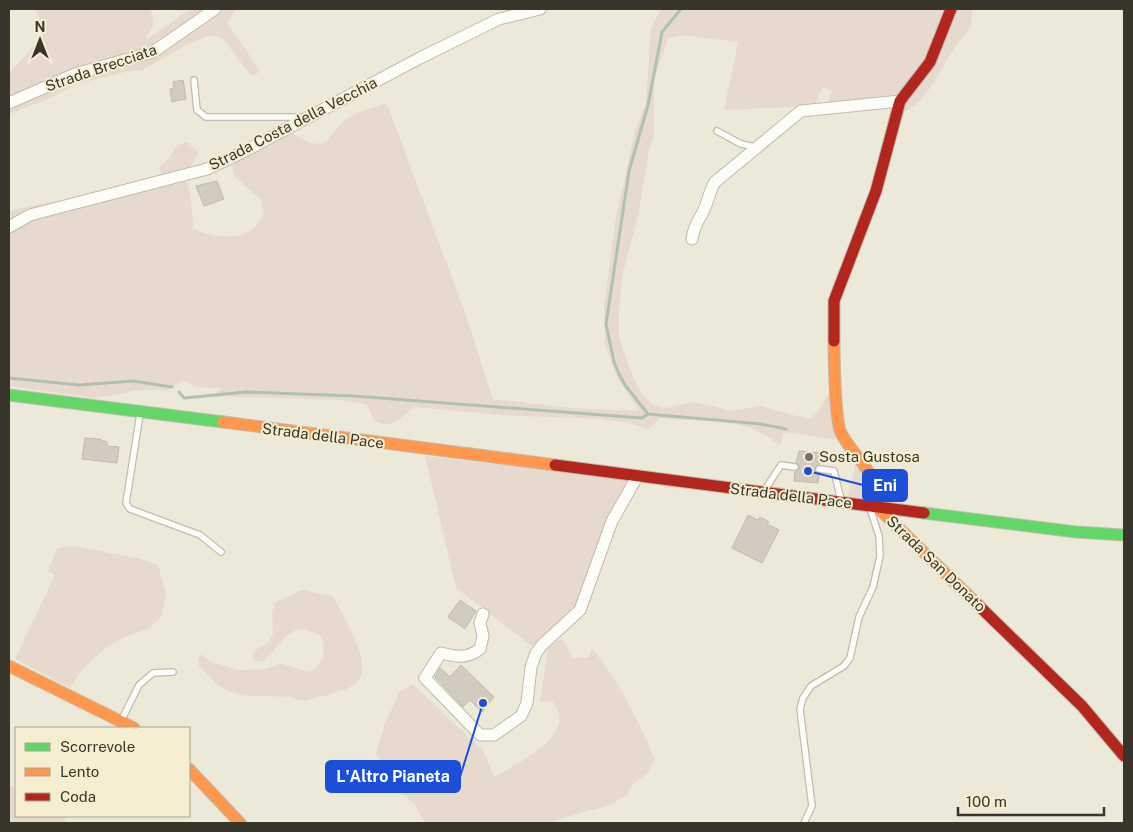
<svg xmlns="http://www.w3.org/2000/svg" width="1133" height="832" font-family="'Public Sans',sans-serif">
<rect width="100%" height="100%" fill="#ede9d9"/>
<g fill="#e8d9ce">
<path d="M 35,9 L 150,9 C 156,22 152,29 145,40 L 191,9 L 236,9 L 227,22 L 260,71 L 252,77 L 224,40 L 215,35 L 204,37 L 183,47 L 143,70 L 125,72 L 77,84 L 46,100 L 9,114 L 9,73 L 43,36 L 39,17 Z"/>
<path d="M 661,9 L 949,9 L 930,56 L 902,93 L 827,104 L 832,91 L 823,87 L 814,106 L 724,110 L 738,42 L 681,35 L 668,39 L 654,80 L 654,137 L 649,150 L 638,216 L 622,277 L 619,310 L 619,337 L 629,367 L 640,392 L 653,405 L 666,408 L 694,402 L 732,411 L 760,406 L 808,419 L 816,414 L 830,391 L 835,440 L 784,432 L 780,445 C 771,440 763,433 753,429 C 724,417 690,422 660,418 L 648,430 C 630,416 546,418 520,416 C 485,414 449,410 414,407 L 399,420 L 386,425 L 374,421 L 367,404 L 340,400 L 213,396 L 222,388 L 196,387 L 182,381 L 167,390 L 140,390 L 94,398 L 9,386 L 9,235 L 21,225 L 49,214 L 185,178 L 189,187 L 194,229 C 219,240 251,242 264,214 L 261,200 L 235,177 L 230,163 L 290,132 C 333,158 322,136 350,117 C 361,110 374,107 387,104 L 467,318 L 493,399 L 572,408 L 639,411 L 616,375 L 605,344 L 604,307 L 615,222 L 635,131 L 646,103 L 651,28 Z"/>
<path d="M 952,9 L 972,9 C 972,16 972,21 970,28 C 967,34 961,37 958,43 C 940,66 932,98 904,112 L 903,100 Z"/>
<path d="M 187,142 L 198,152 C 196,169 176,176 161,173 L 160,167 L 169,158 L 177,145 Z"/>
<path d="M 56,201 L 28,210 L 9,223 L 9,211 Z"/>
<path d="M 425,456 L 628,479 L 604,525 L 574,610 L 532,646 L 456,588 Z"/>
<path d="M 859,465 L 867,480 L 869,496 L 864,498 L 848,496 L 855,467 Z"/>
<path d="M 72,546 L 138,558 L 158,565 L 166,593 L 162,616 L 149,629 L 129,635 L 105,648 L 81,671 L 70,688 L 15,659 L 55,575 L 48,571 L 57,548 Z"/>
<path d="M 303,590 L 333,596 C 342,615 372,659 359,680 C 354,690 317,698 306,700 C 300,701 294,698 288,697 C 268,695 242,699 224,689 C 215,684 206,673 199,666 L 198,659 L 202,654 L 211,662 L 240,670 L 266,669 L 279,663 L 310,672 C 325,662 326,653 321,636 C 290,617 285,642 263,661 L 255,661 L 252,656 L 254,651 L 269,642 L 273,634 L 272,613 L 275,602 Z"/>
<path d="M 562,639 L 573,658 L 589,657 L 591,648 C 615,673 642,727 655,760 L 647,773 L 632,785 L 628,794 L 612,804 L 547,823 L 425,823 L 415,805 L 393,785 L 376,754 L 384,726 L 400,691 L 412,684 L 483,750 L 494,777 C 516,764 581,734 552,701 L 540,702 L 549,643 Z"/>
<path d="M 9,785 L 16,788 L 16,816 L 66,816 L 64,823 L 9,823 Z"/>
</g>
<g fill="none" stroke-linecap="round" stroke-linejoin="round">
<g stroke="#afc2b0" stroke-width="3">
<path d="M 681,9 L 662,32 L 648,105 L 629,171 L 606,324 L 614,362 L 619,374 L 625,385 L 648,414 L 761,424 L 786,429"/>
<path d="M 9,378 L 79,385 L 133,381 L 172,387"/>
<path d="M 179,392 L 184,398 L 246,392 L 354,396 L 642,418 L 648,414"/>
</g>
</g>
<g fill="#d2cbc0" stroke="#c0baaf">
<path d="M 183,80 L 186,99 L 172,102 L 170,89 L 174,88 L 173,82 Z"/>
<path d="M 217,181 L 224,199 L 204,206 L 196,186 Z"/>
<path d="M 85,438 L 99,439 L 107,442 L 107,446 L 119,447 L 117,463 L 82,459 Z"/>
<path d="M 799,451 L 821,453 L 820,464 L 814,469 L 819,474 L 818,483 L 794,481 L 795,472 L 800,468 L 796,462 Z"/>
<path d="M 748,515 L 758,520 L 760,517 L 769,522 L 767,524 L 779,530 L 762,563 L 732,548 Z"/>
<path d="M 460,600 L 476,611 L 465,629 L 448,617 Z"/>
<path d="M 461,665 L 494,697 L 482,712 L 470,700 L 463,707 L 435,677 L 440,668 L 450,677 Z"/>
</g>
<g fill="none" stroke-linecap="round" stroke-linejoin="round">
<defs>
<g id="lane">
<path d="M 194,80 L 197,110 L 206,117 L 304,117"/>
<path d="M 717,131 L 741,144 L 755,147"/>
<path d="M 140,414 L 126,503 L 130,509 L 200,535 L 221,552"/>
<path d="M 819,469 L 834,471 L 841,500"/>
<path d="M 764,491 L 781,465 L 795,467"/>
<path d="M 121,721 L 139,685 L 153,673 L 173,672"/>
<path d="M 804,823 L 812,806 L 800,709 L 803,698 L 811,686 L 844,666 L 850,658 L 859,617 L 873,587 L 880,556 L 879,536 L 870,508"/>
</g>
<g id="street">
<path d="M 9,103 L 75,74 L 153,52 L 215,9"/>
<path d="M 9,227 L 30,215 L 207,169 L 239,154 L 420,58 L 499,19 L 540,9"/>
<path d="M 692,239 C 695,220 700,221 706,205 C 709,197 710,190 715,182 L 801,111 L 900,101"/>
<path d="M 483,614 L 480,623 L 483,636 L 480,649 C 467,659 456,657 441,653 L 425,678 L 480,735 L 494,735 L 521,716 L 527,703 L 531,667 L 536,653 L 542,645 L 580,610 L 612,521 L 637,477"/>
</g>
<g id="fast">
<path d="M 9,395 L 223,422"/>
<path d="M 924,513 L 1076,532 L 1124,535"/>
</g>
<g id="slow">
<path d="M 834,341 C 834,357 835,421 841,433 C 859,465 874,464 877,507 L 977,604"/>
<path d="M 223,422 L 555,465"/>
<path d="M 9,666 L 134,728"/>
<path d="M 189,769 L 240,823"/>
</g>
<g id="jam">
<path d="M 834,341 L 834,301 L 876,191 L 900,101 L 930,62 L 951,9"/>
<path d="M 555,465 L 924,513"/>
<path d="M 977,604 L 1082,706 L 1124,756"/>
</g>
</defs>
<use href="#lane" stroke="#bfbcb0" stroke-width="8"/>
<use href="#street" stroke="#bfbcb0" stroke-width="13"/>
<use href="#fast" stroke="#bfbcb0" stroke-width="13"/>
<use href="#slow" stroke="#bfbcb0" stroke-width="13"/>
<use href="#jam" stroke="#bfbcb0" stroke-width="13"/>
<use href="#lane" stroke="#fcfcf9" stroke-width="5.5"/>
<use href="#street" stroke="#fcfcf9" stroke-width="11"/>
<use href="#fast" stroke="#63d668" stroke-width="11"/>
<use href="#slow" stroke="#ff974d" stroke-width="11"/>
<use href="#jam" stroke="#b3261e" stroke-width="11"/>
</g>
<circle fill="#777467" stroke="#f5eed1" stroke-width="2" cx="809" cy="457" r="5"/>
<g text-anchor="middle" stroke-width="4" stroke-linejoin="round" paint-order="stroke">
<g font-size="15" fill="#38352a" stroke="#f5eed1">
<text transform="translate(101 68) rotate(-19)" y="5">Strada Brecciata</text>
<text transform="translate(293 124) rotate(-27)" y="5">Strada Costa della Vecchia</text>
<text transform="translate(323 436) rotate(7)" y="5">Strada della Pace</text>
<text transform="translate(791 496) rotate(7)" y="5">Strada della Pace</text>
<text transform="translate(936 564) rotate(44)" y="5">Strada San Donato</text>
</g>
<g font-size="15" fill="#38352a" stroke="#f5eed1" text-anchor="start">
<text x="819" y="462">Sosta Gustosa</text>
</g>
</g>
<path fill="none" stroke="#1d4ed8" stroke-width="2" d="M808 471L863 485M483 703L460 777"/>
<g fill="#1d4ed8" stroke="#f5eed1" stroke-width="2">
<circle cx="808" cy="471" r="5"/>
<circle cx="483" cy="703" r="5"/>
</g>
<g fill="#1d4ed8" stroke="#1d4ed8" stroke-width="2">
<rect x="863" y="470" width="44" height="31" rx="5"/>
<rect x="326" y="761" width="134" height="31" rx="5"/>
</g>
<g font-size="16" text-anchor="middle" font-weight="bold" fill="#fff">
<text x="885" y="491">Eni</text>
<text x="393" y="782">L'Altro Pianeta</text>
</g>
<rect width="1133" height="832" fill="none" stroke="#38352a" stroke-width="20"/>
<rect x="15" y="727" width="175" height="90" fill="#f5eed1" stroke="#a9a48e"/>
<rect x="25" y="743" width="25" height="8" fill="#63d668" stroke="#a9a48e"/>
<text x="60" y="752" font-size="15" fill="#38352a">Scorrevole</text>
<rect x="25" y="768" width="25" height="8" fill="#ff974d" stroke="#a9a48e"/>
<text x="60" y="777" font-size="15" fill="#38352a">Lento</text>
<rect x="25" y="793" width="25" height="8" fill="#b3261e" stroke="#a9a48e"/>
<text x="60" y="802" font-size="15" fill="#38352a">Coda</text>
<g transform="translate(40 40)" stroke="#f5eed1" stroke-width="4" paint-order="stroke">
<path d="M0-4L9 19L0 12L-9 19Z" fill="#38352a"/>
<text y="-8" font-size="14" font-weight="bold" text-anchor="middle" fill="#38352a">N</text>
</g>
<path d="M958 807v8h146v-8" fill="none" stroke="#38352a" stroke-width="2.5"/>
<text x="966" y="807" font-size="15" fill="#38352a" stroke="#f5eed1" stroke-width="4" paint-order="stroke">100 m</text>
</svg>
